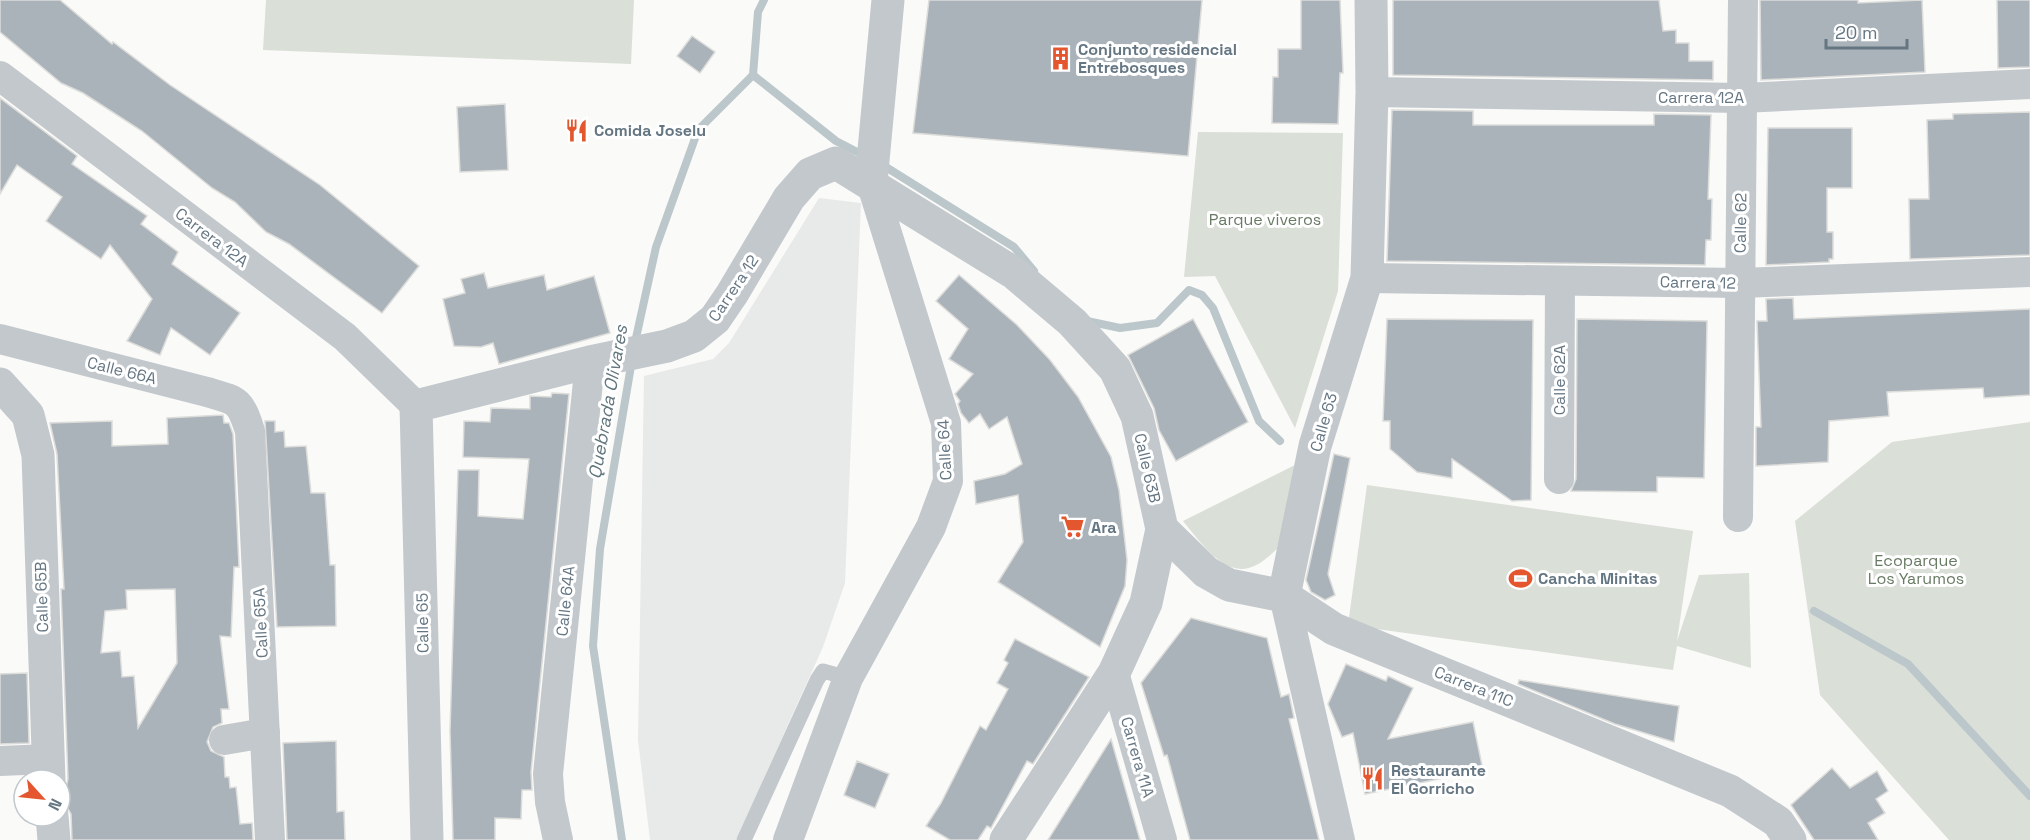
<svg xmlns="http://www.w3.org/2000/svg" width="2030" height="840" font-family="'Space Grotesk',sans-serif">
<rect width="100%" height="100%" fill="#fafaf8"/>
<path fill="#e8e9e9" d="M 819,198 L 861,203 L 845,583 L 823,647 L 736,840 L 650,840 L 638,740 L 644,376 L 713,359 L 729,343 Z"/>
<g fill="#dadfd7">
<path d="M 266,0 L 634,0 L 631,64 L 263,50 Z"/>
<path d="M 1198,132 L 1343,133 L 1338,291 L 1295,428 L 1215,276 L 1184,277 Z"/>
<path d="M 2030,422 L 2030,840 L 1949,840 L 1820,695 L 1795,521 L 1892,442 Z"/>
<path d="M 1297,464 L 1277,549 C 1270,555 1262,563 1254,566 C 1225,580 1199,540 1183,521 Z"/>
<path d="M 1367,485 L 1693,531 L 1677,641 L 1699,575 L 1749,573 L 1751,668 L 1677,646 L 1673,670 L 1348,625 Z"/>
</g>
<g fill="none" stroke-linecap="round" stroke-linejoin="round">
<g stroke="#bbc7cb" stroke-width="8">
<path d="M 753,75 L 836,141 L 867,157"/>
<path d="M 881,164 L 1014,247 L 1034,271"/>
<path d="M 1087,321 L 1120,328 L 1157,323 L 1189,290 L 1202,295 L 1213,308 L 1259,421 L 1280,441"/>
<path d="M 634,347 L 656,247 L 698,130 L 753,75 L 758,12 L 764,0"/>
<path d="M 1814,611 L 1908,664 L 2030,796"/>
<path d="M 622,840 L 593,646 L 600,549 L 632,360"/>
</g>
</g>
<g fill="#aab3b9" stroke="#dcdcda" stroke-width="1.5" fill-rule="evenodd">
<path d="M 0,0 L 60,0 L 112,44 L 113,42 L 170,85 L 320,185 L 419,266 L 382,313 L 289,244 L 266,232 L 235,202 L 212,188 L 142,131 L 83,93 L 61,83 L 0,32 Z"/>
<path d="M 929,0 L 1202,0 L 1188,156 L 913,133 Z"/>
<path d="M 1301,0 L 1340,0 L 1343,73 L 1340,73 L 1338,124 L 1272,123 L 1273,77 L 1278,77 L 1278,49 L 1301,49 Z"/>
<path d="M 1393,0 L 1659,0 L 1663,31 L 1676,30 L 1676,43 L 1689,43 L 1689,61 L 1713,61 L 1713,80 L 1393,75 Z"/>
<path d="M 1760,0 L 1858,0 L 1858,3 L 1922,0 L 1925,72 L 1761,80 Z"/>
<path d="M 1997,0 L 2030,0 L 2030,67 L 1998,68 Z"/>
<path d="M 692,36 L 715,52 L 700,73 L 677,56 Z"/>
<path d="M 0,98 L 77,156 L 72,164 L 147,216 L 141,224 L 178,252 L 172,264 L 240,313 L 210,355 L 171,328 L 160,355 L 127,341 L 152,299 L 110,245 L 101,259 L 46,221 L 62,197 L 17,165 L 0,194 Z"/>
<path d="M 505,104 L 508,170 L 460,172 L 457,107 Z"/>
<path d="M 1392,110 L 1473,111 L 1473,125 L 1654,125 L 1654,114 L 1711,115 L 1708,199 L 1712,199 L 1711,240 L 1706,240 L 1705,265 L 1387,261 Z"/>
<path d="M 2030,112 L 2030,255 L 1910,259 L 1909,199 L 1929,199 L 1927,120 L 1953,119 L 1953,114 Z"/>
<path d="M 1768,128 L 1852,128 L 1852,188 L 1827,188 L 1827,232 L 1833,232 L 1833,259 L 1829,259 L 1829,262 L 1766,265 Z"/>
<path d="M 484,273 L 488,288 L 544,275 L 547,290 L 594,276 L 610,333 L 499,364 L 493,343 L 481,347 L 454,346 L 443,299 L 465,293 L 461,279 Z"/>
<path d="M 959,275 L 1017,325 L 1050,360 L 1078,397 L 1111,457 L 1119,490 L 1127,560 L 1125,586 L 1100,647 L 998,582 L 1023,542 L 1018,495 L 976,504 L 974,481 L 1005,474 L 1022,464 L 1007,417 L 989,429 L 980,414 L 969,423 L 961,413 L 958,404 L 960,401 L 955,394 L 973,374 L 949,359 L 968,329 L 936,301 Z"/>
<path d="M 1793,298 L 1794,319 L 2030,309 L 2030,395 L 1984,398 L 1983,388 L 1887,392 L 1889,416 L 1829,421 L 1828,462 L 1756,466 L 1756,427 L 1761,427 L 1757,321 L 1767,321 L 1766,299 Z"/>
<path d="M 1193,319 L 1248,422 L 1176,461 L 1159,430 L 1154,408 L 1128,355 Z"/>
<path d="M 1387,319 L 1533,320 L 1531,500 L 1512,501 L 1452,459 L 1452,478 L 1417,472 L 1390,449 L 1390,421 L 1383,421 Z"/>
<path d="M 1577,319 L 1707,321 L 1704,478 L 1657,477 L 1657,492 L 1571,491 L 1576,479 Z"/>
<path d="M 552,393 L 569,394 L 531,772 L 532,790 L 522,790 L 521,819 L 495,818 L 495,840 L 453,840 L 450,731 L 458,470 L 479,470 L 478,516 L 523,519 L 529,459 L 463,457 L 464,421 L 490,422 L 491,408 L 530,409 L 530,396 L 551,397 Z"/>
<path d="M 223,415 L 224,423 L 229,423 L 233,434 L 239,567 L 234,567 L 231,637 L 220,636 L 229,709 L 221,709 L 222,723 L 213,727 L 207,742 L 211,751 L 224,757 L 225,777 L 229,777 L 230,788 L 236,787 L 240,824 L 252,823 L 253,840 L 72,840 L 71,814 L 60,795 L 66,788 L 68,779 L 61,589 L 64,589 L 57,454 L 50,423 L 112,421 L 112,446 L 168,444 L 167,418 ZM 175,589 L 177,663 L 138,728 L 134,676 L 122,677 L 120,651 L 101,653 L 105,611 L 127,609 L 126,590 Z"/>
<path d="M 265,421 L 275,421 L 275,432 L 284,431 L 285,447 L 306,446 L 311,493 L 325,493 L 330,565 L 335,565 L 336,626 L 277,627 Z"/>
<path d="M 1334,454 L 1350,458 L 1328,574 L 1335,595 L 1325,600 L 1311,592 L 1306,580 Z"/>
<path d="M 1191,618 L 1267,638 L 1281,697 L 1289,694 L 1294,718 L 1289,719 L 1319,840 L 1190,840 L 1167,755 L 1164,756 L 1141,683 Z"/>
<path d="M 1015,639 L 1089,677 L 1033,764 L 1027,761 L 991,828 L 987,826 L 978,840 L 950,840 L 926,826 L 941,803 L 980,726 L 986,730 L 1008,689 L 997,683 L 1008,663 L 1004,660 Z"/>
<path d="M 1346,664 L 1386,681 L 1388,676 L 1413,688 L 1388,739 L 1473,722 L 1483,770 L 1365,794 L 1353,733 L 1342,737 L 1328,704 Z"/>
<path d="M 27,673 L 29,743 L 0,744 L 0,674 Z"/>
<path d="M 1519,680 L 1679,706 L 1674,742 L 1615,724 L 1518,684 Z"/>
<path d="M 1111,739 L 1140,840 L 1048,840 Z"/>
<path d="M 336,741 L 337,812 L 344,811 L 345,840 L 287,840 L 283,743 Z"/>
<path d="M 857,761 L 889,774 L 875,808 L 844,795 Z"/>
<path d="M 1832,768 L 1850,788 L 1877,771 L 1888,791 L 1876,799 L 1885,813 L 1868,823 L 1878,840 L 1814,840 L 1791,805 Z"/>
</g>
<g fill="none" stroke-linecap="round" stroke-linejoin="round">
<path stroke="#c3c8cc" stroke-width="15" d="M 744,840 L 817,680 L 823,671 L 848,678"/>
<g stroke="#c3c8cc" stroke-width="30">
<path d="M 0,76 L 345,337 L 416,406"/>
<path d="M 1372,92 L 1742,98 L 2030,84"/>
<path d="M 1367,278 L 1740,283 L 2030,272"/>
<path d="M 0,339 L 207,392 C 238,401 240,400 250,431 L 270,840"/>
<path d="M 1559,479 L 1560,281"/>
<path d="M 1738,517 L 1743,0"/>
<path d="M 1284,596 L 1340,840"/>
<path d="M 1114,673 L 1162,840"/>
<path d="M 224,740 L 265,733"/>
<path d="M 0,761 L 48,759"/>
<path d="M 558,840 L 550,802 L 548,774 L 590,362"/>
<path d="M 788,840 L 848,678 L 931,527 L 948,481 L 946,423 L 871,182"/>
</g>
<g stroke="#c3c8cc" stroke-width="33">
<path d="M 871,182 L 888,0"/>
<path d="M 0,384 L 28,415 L 38,455 L 49,780"/>
<path d="M 1162,529 L 1206,572 L 1229,585 L 1284,596 L 1334,629 L 1730,791 L 1778,822 L 1790,840"/>
<path d="M 1284,596 L 1315,446 L 1367,278 L 1372,92 L 1371,0"/>
<path d="M 52,816 L 54,840"/>
<path d="M 427,840 L 416,406 L 590,362 L 667,346 L 694,336 L 715,319 L 732,294 L 789,198 L 810,174 L 836,163 L 1014,273 L 1072,322 L 1115,369 L 1137,416 L 1162,529 L 1146,603 L 1114,673 L 1006,840"/>
</g>
</g>
<defs>
<symbol id="building-bare" viewBox="-9 -9 18 18"><path d="M-4-6H4V6H1V3H-1V6H-4ZM-2.5-4.3h1.7v1.8h-1.7ZM.8-4.3h1.7v1.8H.8ZM-2.5-1h1.7V.8h-1.7ZM.8-1h1.7V.8H.8Z" fill="#e4572e" stroke="#fff" stroke-width="2.5" paint-order="stroke"/></symbol>
<symbol id="restaurant-bare" viewBox="-9 -9 18 18"><path d="M-5-6h1v4h1v-4h1v4h1v-4h1v5L-1.5 .5V6h-2V.5L-5-1ZM5-6V6H3V1.5H1.5Q1.5-4 5-6Z" fill="#e4572e" stroke="#fff" stroke-width="2.5" paint-order="stroke"/></symbol>
<symbol id="supermarket-bare" viewBox="-9 -9 18 18"><path d="M-6-5.5h2.5l.6 2H6L4.5 2H-2.5L-4.4-4H-6ZM-1.5 3.2a1.3 1.3 0 1 0 .1 0ZM3 3.2a1.3 1.3 0 1 0 .1 0Z" fill="#e4572e" stroke="#fff" stroke-width="2.5" paint-order="stroke"/></symbol>
<symbol id="stadium-bare" viewBox="-9 -9 18 18"><path d="M0-5a6.5 5 0 1 0 0 10a6.5 5 0 1 0 0-10ZM-3.5-1.8h7v3.6h-7Z" fill="#e4572e" stroke="#fff" stroke-width="2.5" paint-order="stroke"/></symbol>
</defs>
<g fill-rule="evenodd">
<use href="#building-bare" x="1044" y="42" width="33" height="33"/>
<use href="#restaurant-bare" x="560" y="114" width="33" height="33"/>
<use href="#supermarket-bare" x="1056" y="510" width="33" height="33"/>
<use href="#stadium-bare" x="1504" y="562" width="33" height="33"/>
<use href="#restaurant-bare" x="1356" y="762" width="33" height="33"/>
</g>
<g text-anchor="middle" stroke-width="6" stroke-linejoin="round" paint-order="stroke">
<g font-size="16" font-weight="bold" fill="#657683" stroke="#fff" text-anchor="start">
<text x="1078" y="55">Conjunto residencial<tspan x="1078" dy="18">Entrebosques</tspan></text>
<text x="594" y="136">Comida Joselu</text>
<text x="1091" y="533">Ara</text>
<text x="1538" y="584">Cancha Minitas</text>
<text x="1391" y="776">Restaurante<tspan x="1391" dy="18">El Gorricho</tspan></text>
</g>
<g font-size="16" fill="#657683" stroke="#fff">
<text x="1701" y="103">Carrera 12A</text>
<text transform="translate(1740 223) rotate(-89)" y="6">Calle 62</text>
<text transform="translate(212 237) rotate(37)" y="6">Carrera 12A</text>
<text transform="translate(1698 282) rotate(1)" y="6">Carrera 12</text>
<text transform="translate(733 288) rotate(-56)" y="6">Carrera 12</text>
<text transform="translate(122 370) rotate(14)" y="6">Calle 66A</text>
<text transform="translate(1559 380) rotate(-90)" y="6">Calle 62A</text>
<text transform="translate(1323 422) rotate(-74)" y="6">Calle 63</text>
<text transform="translate(944 450) rotate(-93)" y="6">Calle 64</text>
<text transform="translate(1148 468) rotate(77)" y="6">Calle 63B</text>
<text transform="translate(41 597) rotate(-92)" y="6">Calle 65B</text>
<text transform="translate(565 601) rotate(-84)" y="6">Calle 64A</text>
<text transform="translate(260 623) rotate(-93)" y="6">Calle 65A</text>
<text transform="translate(422 623) rotate(-91)" y="6">Calle 65</text>
<text transform="translate(1474 686) rotate(22)" y="6">Carrera 11C</text>
<text transform="translate(1138 757) rotate(74)" y="6">Carrera 11A</text>
</g>
<g font-size="16" fill="#687a64" stroke="#fff">
<text x="1265" y="225">Parque viveros</text>
<text x="1916" y="566">Ecoparque<tspan x="1916" dy="18">Los Yarumos</tspan></text>
</g>
<g font-size="18" font-style="italic" fill="#60757c" stroke="#fff">
<text transform="translate(608 402) rotate(-80)" y="6">Quebrada Olivares</text>
</g>
</g>
<g transform="translate(42 798) rotate(117)"><circle r="28" fill="#ffffff" stroke="#c1c8cd" stroke-width="1.5"/>
<path d="M0-4.5L10 22L0 15L-10 22Z" fill="#e4572e"/>
<text y="-9" font-size="16" font-weight="bold" text-anchor="middle" fill="#657683">N</text>
</g>
<path d="M1826 39v9h81v-9" fill="none" stroke="#657683" stroke-width="3"/>
<text x="1835" y="39" font-size="18" fill="#657683" stroke="#ffffff" stroke-width="4.5" paint-order="stroke">20 m</text>
</svg>
